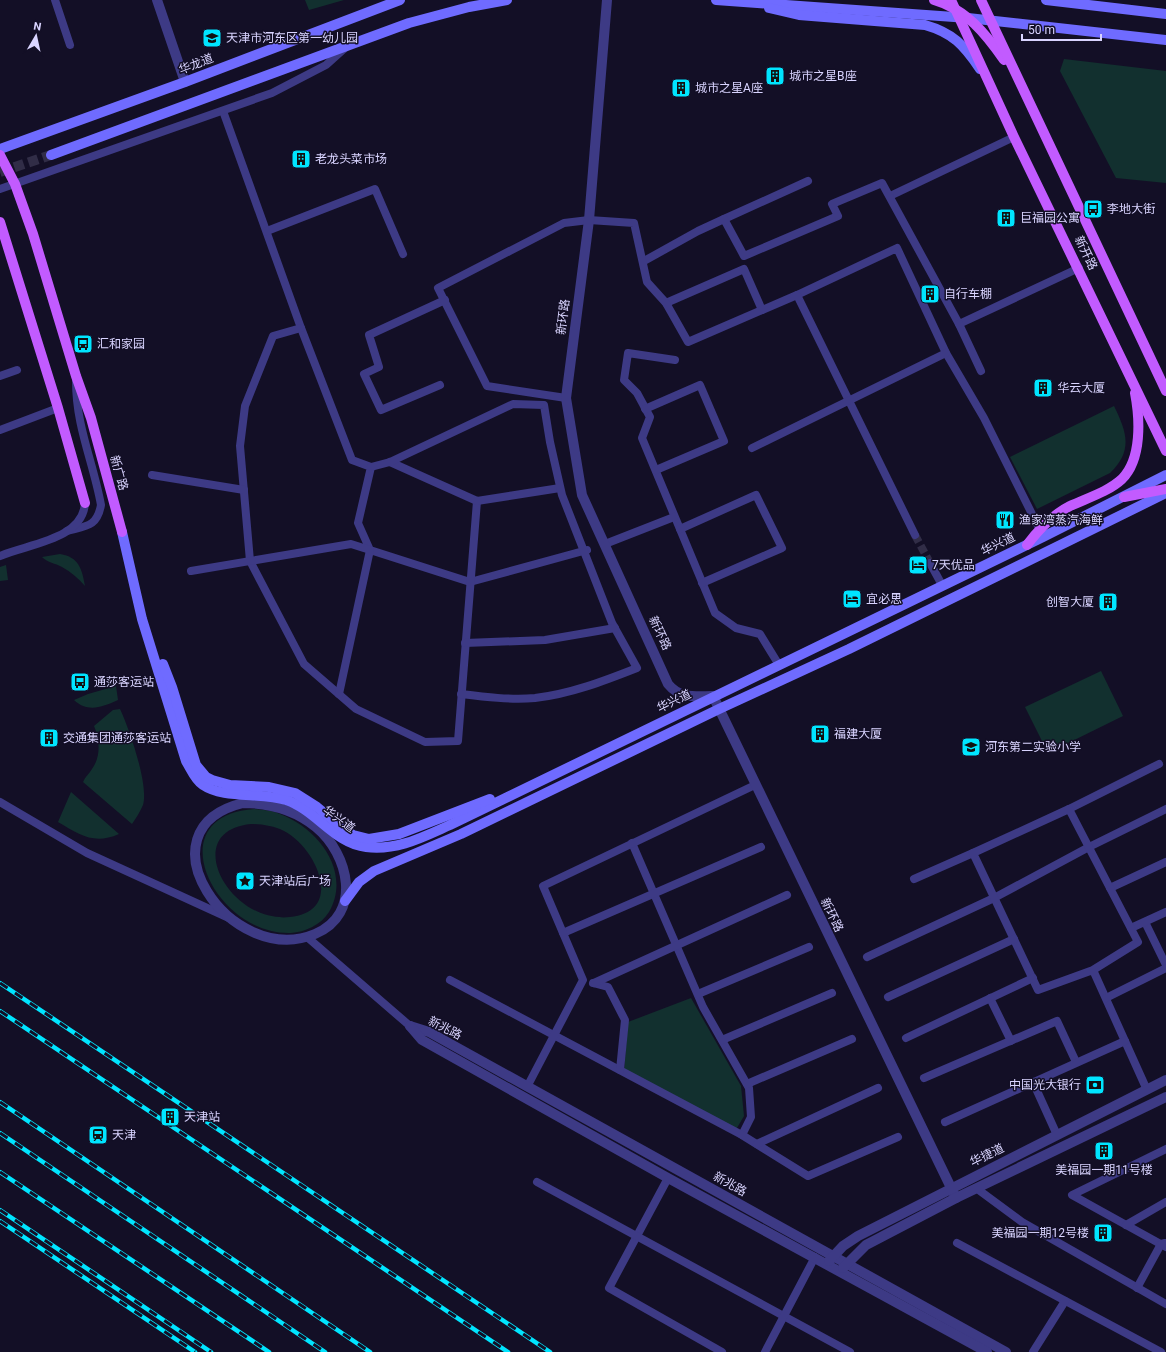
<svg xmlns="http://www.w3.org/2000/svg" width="1166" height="1352" font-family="Roboto,'Noto Sans SC',sans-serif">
<rect width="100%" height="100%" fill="#130f26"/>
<g fill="#12302f" fill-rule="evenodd">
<path d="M 305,0 L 344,0 L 309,10 Z"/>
<path d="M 1064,59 L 1166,71 L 1166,183 L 1116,178 L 1060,71 Z"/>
<path d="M 1114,406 C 1126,431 1134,450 1110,473 L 1037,509 L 1010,457 Z"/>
<path d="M 60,554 C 79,557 82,569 85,586 C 79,579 71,572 62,567 C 55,563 48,563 42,557 Z"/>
<path d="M 6,565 L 8,580 L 0,581 L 0,567 Z"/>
<path d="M 1101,671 L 1123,716 L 1048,753 L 1025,707 Z"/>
<path d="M 116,686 L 118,700 C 102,707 88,713 74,700 L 88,694 Z"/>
<path d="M 120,709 C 129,728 149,785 143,805 C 140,812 136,818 132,824 L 83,782 C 85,777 89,774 92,769 C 101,757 100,739 94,726 L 113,710 Z"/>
<path d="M 71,792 L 119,834 C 94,845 80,835 58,822 Z"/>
<path d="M 254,809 C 263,810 272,810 280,814 C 318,828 352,872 329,912 C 321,925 305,932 291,933 C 215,936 156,816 254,809 ZM 251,824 C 262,824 274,826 284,831 C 317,848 345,912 290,917 C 229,924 179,831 251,824 Z"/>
<path d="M 691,998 L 741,1086 L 744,1116 L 734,1133 L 624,1072 L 628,1022 Z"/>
</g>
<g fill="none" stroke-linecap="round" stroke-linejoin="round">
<path stroke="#312d47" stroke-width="8" stroke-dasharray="8 4" stroke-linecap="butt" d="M 915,535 L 930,563"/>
<path stroke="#312d47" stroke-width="10" stroke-dasharray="10 5" stroke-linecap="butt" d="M 0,172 L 51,155"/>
<g stroke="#3d3a85" stroke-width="8">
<path d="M 55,0 L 70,45"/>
<path d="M 223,111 L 301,328 L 352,460 L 371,467 L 358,523 L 370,550 L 470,582 L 587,550"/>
<path d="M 0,189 L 272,93 L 326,65 L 345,48"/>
<path d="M 890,196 L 1014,137"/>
<path d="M 724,219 L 808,181"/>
<path d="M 267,231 L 375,189 L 403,254"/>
<path d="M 644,261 L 698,231 L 724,219 L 744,256 L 838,216 L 832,204 L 882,183 L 959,324 L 1079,268"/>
<path d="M 797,295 L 897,248 L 946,353 L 984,418 L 1042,534"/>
<path d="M 666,303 L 744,269 L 762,310"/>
<path d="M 959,324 L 981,371"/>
<path d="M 301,328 L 273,336 L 245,406 L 240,446 L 250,561 L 304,664 L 356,709 L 425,742 L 458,741 L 477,501"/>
<path d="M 675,360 L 628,353 L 624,380 L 637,393 L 650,417 L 642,438 L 715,613 L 736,628 L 760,634 L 779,665"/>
<path d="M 0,376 L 17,370"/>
<path d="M 440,385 L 381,410 L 364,374 L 379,367 L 369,335 L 445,300"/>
<path d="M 566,398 L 487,386 L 438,288 L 564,223 L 589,220 L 634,223 L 647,282 L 666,303 L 688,342 L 797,295 L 915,535"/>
<path d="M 645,409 L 700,385 L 724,441 L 656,470"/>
<path d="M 0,430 L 58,408"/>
<path d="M 752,448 L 946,353"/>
<path d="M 390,462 L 477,501 L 560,488"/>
<path d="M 371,467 L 390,462 L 513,404 L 544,405 L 550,442 L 562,495 L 612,623 L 637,668 C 604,681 570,694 535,698 C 510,700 485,697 461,694"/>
<path d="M 152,475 L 244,490"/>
<path d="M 680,529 L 756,495 L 782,548 L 702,583"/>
<path d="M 67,531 C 86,526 97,527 101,505 C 93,461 76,427 76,381"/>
<path d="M 605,544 L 674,517"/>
<path d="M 0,556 C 27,544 83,540 85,503"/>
<path d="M 930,563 L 942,585"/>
<path d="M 191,571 L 351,544 L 370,550 L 339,694"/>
<path d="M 465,643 L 545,640 L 615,628"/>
<path d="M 0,802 L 87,853 L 229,918"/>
<path d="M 1069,809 L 1159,764"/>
<path d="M 632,843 L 703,1007 L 749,1088 L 751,1117 L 742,1135"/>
<path d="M 914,879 L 973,853"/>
<path d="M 1110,888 L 1166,862"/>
<path d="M 1145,922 L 1166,965"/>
<path d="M 1131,928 L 1166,912"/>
<path d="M 563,933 L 761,847"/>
<path d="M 307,937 L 410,1026"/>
<path d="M 867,957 L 994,898 L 1089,847 L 1166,809"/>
<path d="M 1093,970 L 1138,942 L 1069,809 L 973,853 L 1038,990 L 1093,970 L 1147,1090"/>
<path d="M 450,980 L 742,1135 L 808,1176 L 898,1137"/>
<path d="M 593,983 L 608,987 L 625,1020 L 620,1070"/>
<path d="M 594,983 L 787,895"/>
<path d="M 698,994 L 809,947"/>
<path d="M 888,997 L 1014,939"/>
<path d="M 990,998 L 1011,1041"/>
<path d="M 1106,998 L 1166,968"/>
<path d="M 906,1038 L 1033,978"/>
<path d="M 722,1040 L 832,993"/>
<path d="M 924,1078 L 1057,1021 L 1076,1062"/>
<path d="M 1033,1082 L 1057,1135"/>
<path d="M 747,1084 L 852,1039"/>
<path d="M 527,1087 L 583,980 L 543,886 L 755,785"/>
<path d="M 945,1122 L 1125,1041"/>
<path d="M 757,1144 L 878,1088"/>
<path d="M 1166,1149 L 1072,1195 L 1166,1247"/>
<path d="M 668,1178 L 609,1288 L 722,1352"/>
<path d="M 537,1182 L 850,1352"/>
<path d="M 976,1188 L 1022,1222 L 1166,1304"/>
<path d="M 1126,1225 L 1166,1202"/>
<path d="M 957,1243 L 1161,1352"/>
<path d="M 1137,1288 L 1161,1244 L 1165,1243"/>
<path d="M 765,1352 L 815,1257"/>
<path d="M 1033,1352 L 1065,1301"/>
</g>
<g stroke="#3d3a85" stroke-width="10">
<path d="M 157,0 L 185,82"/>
<path d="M 607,0 L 589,220 L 566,398 L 582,495 L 668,684 C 680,699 696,696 713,696 L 956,1198"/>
<path d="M 243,803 C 269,803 295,810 316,827 C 349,854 363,914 315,934 C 230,969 136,829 243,803 Z"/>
<path d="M 410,1026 L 429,1032 L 1006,1352"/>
<path d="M 410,1026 L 422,1040 L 668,1178 L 987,1352"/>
<path d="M 829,1261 L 843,1246 L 858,1236 L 1166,1080"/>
<path d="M 843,1268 L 866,1245 L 956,1198 L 1166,1097"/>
</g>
<g stroke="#6f6bff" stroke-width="10">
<path d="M 716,0 L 968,18 L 1166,40"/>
<path d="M 1046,0 L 1166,14"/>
<path d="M 769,8 L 799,15 L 925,25 C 953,33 964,45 980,69"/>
<path d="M 0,149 L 185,82 L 400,0"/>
<path d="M 51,155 L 409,23 L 469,7 L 507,0"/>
<path d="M 122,532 L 142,619 L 186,761 C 191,769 195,780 203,785 C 223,799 261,792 286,800 C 316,810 335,844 366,847 C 397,851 423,837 450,825 L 1043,537 L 1166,475"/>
<path d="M 163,664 L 172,687 L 196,765 L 206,777 L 212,780 L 230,785 L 269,787 L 295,793 L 317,807 L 345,830 L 353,835 L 369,839 L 399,834 L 490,799"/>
<path d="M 345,901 L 359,882 L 374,871 L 461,834 L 719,709 L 849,649 L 1166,493"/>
</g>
<g stroke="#c25bff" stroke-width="10">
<path d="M 934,0 C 966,9 986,34 1004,60"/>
<path d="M 951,0 L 1014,137 L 1166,451"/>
<path d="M 981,0 L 1166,391"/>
<path d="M 0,155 L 15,184 L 33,234 L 76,376 L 91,418 L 122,532"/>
<path d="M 0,222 L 58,408 L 85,503"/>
<path d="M 1124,497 L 1166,489"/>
<path d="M 1027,545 C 1039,529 1052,515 1070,506 C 1087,498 1108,492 1122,479 C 1142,459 1140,419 1135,393"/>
</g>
<defs>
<g id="rail">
<path d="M 0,983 L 550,1352"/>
<path d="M 0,1011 L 508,1352"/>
<path d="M 0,1102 L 370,1352"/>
<path d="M 0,1133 L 325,1352"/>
<path d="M 0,1172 L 269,1352"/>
<path d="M 0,1210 L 211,1352"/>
<path d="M 0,1221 L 195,1352"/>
</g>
</defs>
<use href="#rail" stroke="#00e5ff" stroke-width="4.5"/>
<use href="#rail" stroke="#130f26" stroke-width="3" stroke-dasharray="9" stroke-linecap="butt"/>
</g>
<defs>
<symbol id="school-square" viewBox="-11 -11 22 22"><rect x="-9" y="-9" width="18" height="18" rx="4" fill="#00e5ff" stroke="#130f26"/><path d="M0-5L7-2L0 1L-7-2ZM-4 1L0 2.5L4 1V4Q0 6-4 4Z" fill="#111"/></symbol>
<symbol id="building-square" viewBox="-11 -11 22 22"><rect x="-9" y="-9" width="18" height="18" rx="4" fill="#00e5ff" stroke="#130f26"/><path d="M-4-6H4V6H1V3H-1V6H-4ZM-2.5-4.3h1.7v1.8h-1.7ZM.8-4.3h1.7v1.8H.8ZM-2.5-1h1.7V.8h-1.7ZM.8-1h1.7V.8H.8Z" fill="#111"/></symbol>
<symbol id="bus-square" viewBox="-11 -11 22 22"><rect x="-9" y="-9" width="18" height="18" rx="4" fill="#00e5ff" stroke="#130f26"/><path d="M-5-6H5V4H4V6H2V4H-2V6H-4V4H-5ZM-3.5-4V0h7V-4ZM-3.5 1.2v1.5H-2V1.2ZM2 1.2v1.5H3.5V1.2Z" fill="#111"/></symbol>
<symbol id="restaurant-square" viewBox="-11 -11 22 22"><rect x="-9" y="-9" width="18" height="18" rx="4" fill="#00e5ff" stroke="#130f26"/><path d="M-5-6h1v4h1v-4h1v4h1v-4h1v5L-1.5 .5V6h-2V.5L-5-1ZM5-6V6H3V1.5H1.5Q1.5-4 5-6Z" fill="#111"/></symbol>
<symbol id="hotel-square" viewBox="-11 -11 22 22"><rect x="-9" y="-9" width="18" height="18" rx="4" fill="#00e5ff" stroke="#130f26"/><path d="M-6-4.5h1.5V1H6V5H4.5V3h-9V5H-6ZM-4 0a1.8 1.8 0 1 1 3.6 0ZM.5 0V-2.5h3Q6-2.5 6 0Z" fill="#111"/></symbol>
<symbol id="sight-square" viewBox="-11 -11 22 22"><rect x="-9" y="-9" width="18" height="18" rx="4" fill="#00e5ff" stroke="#130f26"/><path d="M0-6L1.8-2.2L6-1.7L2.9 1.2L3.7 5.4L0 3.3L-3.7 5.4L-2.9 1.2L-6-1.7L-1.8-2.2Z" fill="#111"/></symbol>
<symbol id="bank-square" viewBox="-11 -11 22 22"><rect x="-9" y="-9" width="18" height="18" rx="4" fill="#00e5ff" stroke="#130f26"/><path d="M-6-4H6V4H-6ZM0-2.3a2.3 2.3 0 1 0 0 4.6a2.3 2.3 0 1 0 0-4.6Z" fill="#111"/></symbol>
<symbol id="station-square" viewBox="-11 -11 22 22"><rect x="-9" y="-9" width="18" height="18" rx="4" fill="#00e5ff" stroke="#130f26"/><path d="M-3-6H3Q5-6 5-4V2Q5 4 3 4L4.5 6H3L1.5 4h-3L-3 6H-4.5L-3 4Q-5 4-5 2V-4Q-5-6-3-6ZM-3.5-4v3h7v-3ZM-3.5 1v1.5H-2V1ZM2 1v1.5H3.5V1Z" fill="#111"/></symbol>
</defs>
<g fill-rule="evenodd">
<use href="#school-square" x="201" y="27" width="22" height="22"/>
<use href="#building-square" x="764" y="65" width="22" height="22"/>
<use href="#building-square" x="670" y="77" width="22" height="22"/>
<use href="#building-square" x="290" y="148" width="22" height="22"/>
<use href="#bus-square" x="1082" y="198" width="22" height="22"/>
<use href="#building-square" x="995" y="207" width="22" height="22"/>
<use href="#building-square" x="919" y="283" width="22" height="22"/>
<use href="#bus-square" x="72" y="333" width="22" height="22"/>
<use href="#building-square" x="1032" y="377" width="22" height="22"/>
<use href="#restaurant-square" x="994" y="509" width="22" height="22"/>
<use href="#hotel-square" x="907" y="554" width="22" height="22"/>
<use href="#hotel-square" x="841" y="588" width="22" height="22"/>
<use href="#building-square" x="1097" y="591" width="22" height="22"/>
<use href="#bus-square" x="69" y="671" width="22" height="22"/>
<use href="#building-square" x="809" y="723" width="22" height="22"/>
<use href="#building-square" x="38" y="727" width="22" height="22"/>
<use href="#school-square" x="960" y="736" width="22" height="22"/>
<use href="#sight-square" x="234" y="870" width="22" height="22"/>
<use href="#bank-square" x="1084" y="1074" width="22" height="22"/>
<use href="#building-square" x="159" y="1106" width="22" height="22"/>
<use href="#station-square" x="87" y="1124" width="22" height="22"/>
<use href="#building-square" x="1093" y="1140" width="22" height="22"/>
<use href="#building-square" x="1092" y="1222" width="22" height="22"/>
</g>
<g text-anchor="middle" stroke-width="3" stroke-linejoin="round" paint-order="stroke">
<g font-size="12" fill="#d9d4ff" stroke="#130f26" text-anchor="start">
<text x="226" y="42">天津市河东区第一幼儿园</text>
<text x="789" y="80">城市之星B座</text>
<text x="695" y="92">城市之星A座</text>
<text x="315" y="163">老龙头菜市场</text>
<text x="1107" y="213">李地大街</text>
<text x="1020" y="222">巨福园公寓</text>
<text x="944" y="298">自行车棚</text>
<text x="97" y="348">汇和家园</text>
<text x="1057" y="392">华云大厦</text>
<text x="1019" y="524">渔家湾蒸汽海鲜</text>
<text x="932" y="569">7天优品</text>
<text x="866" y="603">宜必思</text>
<text x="1094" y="606" text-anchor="end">创智大厦</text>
<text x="94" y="686">通莎客运站</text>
<text x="834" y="738">福建大厦</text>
<text x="63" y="742">交通集团通莎客运站</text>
<text x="985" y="751">河东第二实验小学</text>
<text x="259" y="885">天津站后广场</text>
<text x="1081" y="1089" text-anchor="end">中国光大银行</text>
<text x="184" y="1121">天津站</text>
<text x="112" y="1139">天津</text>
<text x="1104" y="1174" text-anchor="middle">美福园一期11号楼</text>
<text x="1089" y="1237" text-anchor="end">美福园一期12号楼</text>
</g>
<g font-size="12" fill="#d9d4ff" stroke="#130f26">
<text transform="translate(196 64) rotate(-21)" y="4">华龙道</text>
<text transform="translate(1086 253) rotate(64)" y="4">新开路</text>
<text transform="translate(563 317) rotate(-83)" y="4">新环路</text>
<text transform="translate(119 473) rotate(74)" y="4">新广路</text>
<text transform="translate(998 544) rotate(-26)" y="4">华兴道</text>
<text transform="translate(660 633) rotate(65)" y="4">新环路</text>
<text transform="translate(674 701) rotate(-26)" y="4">华兴道</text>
<text transform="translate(339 819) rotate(36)" y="4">华兴道</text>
<text transform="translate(832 915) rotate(64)" y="4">新环路</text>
<text transform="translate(445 1028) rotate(27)" y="4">新兆路</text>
<text transform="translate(987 1155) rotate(-26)" y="4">华捷道</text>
<text transform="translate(730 1184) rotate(29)" y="4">新兆路</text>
</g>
</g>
<g transform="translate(36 36) rotate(9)" stroke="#130f26" stroke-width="3" paint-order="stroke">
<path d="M0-3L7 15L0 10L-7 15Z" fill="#d9d4ff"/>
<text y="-6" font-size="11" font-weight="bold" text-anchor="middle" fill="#d9d4ff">N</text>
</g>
<path d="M1022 34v6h79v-6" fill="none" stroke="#d9d4ff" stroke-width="2"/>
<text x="1028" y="34" font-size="12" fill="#d9d4ff" stroke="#130f26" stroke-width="3" paint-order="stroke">50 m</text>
</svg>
